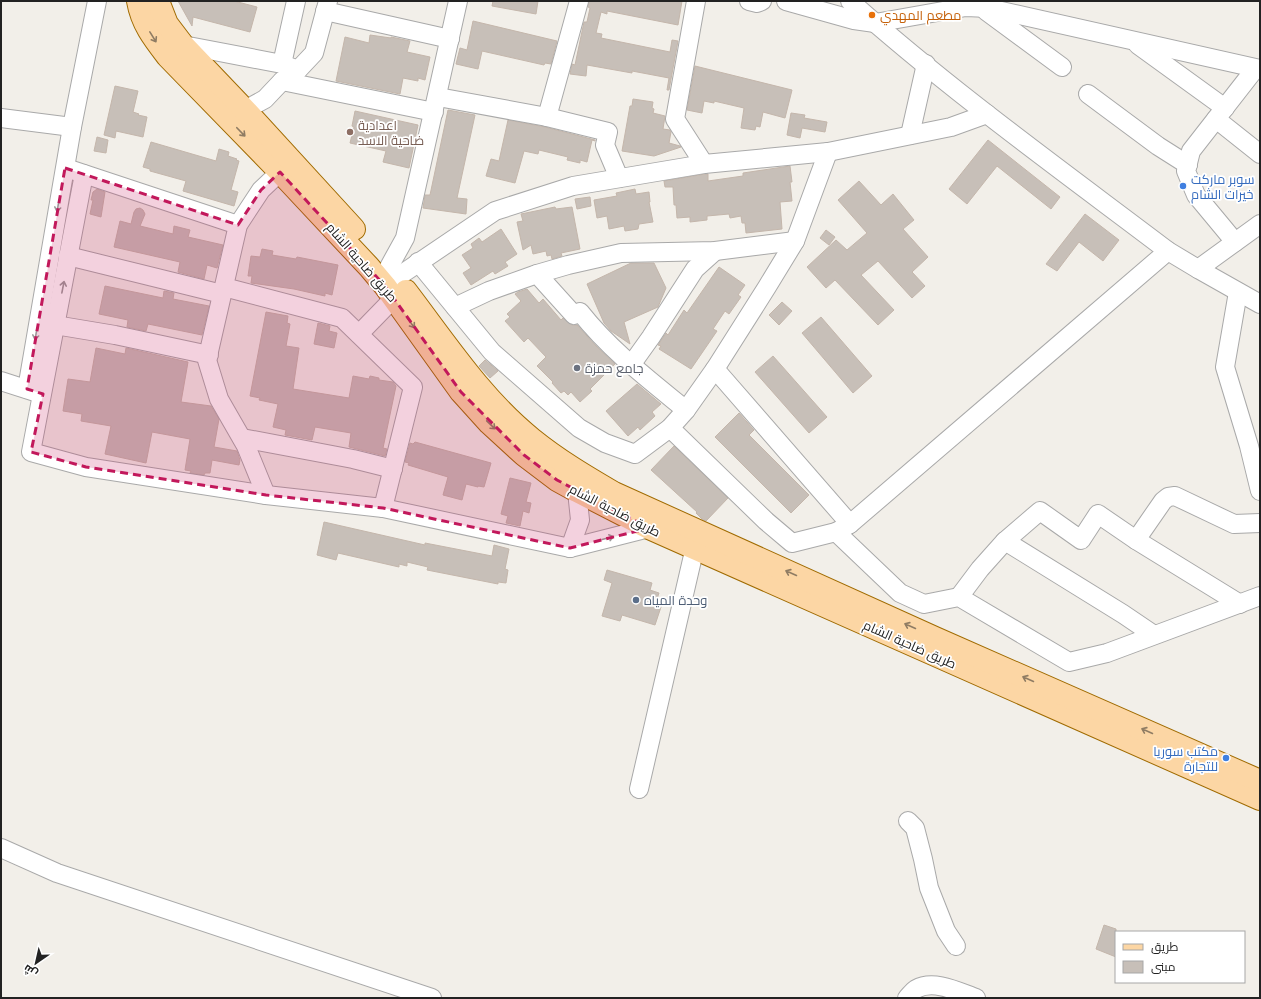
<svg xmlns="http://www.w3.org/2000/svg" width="1261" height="999" font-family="Poppins,Cairo,sans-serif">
<rect width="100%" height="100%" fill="#f2efe9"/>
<g fill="#c7bfb8" stroke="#c4b6ab">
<path d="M 178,1 L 234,1 L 257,7 L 250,32 L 193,17 L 192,26 Z"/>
<path d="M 493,1 L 538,1 L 536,14 L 492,6 Z"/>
<path d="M 589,1 L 682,1 L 678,25 L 607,11 L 607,14 L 601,12 L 596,33 L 602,34 L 601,38 L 670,52 L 672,40 L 678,41 L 669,90 L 667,90 L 669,78 L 632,71 L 632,73 L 587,65 L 586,76 L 570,74 L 572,64 L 575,65 L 584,22 L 587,22 L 590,8 L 588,7 Z"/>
<path d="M 473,21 L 557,41 L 551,64 L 545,63 L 544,65 L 482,51 L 478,69 L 456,64 L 460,48 L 467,50 Z"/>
<path d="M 370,35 L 391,38 L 391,37 L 410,41 L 407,52 L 430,57 L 425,80 L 418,78 L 418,81 L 403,78 L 400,94 L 336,81 L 345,37 L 369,43 Z"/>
<path d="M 695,66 L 792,90 L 785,118 L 763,112 L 760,127 L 756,126 L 755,130 L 741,128 L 744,108 L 714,101 L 714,103 L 704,101 L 702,113 L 687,110 Z"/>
<path d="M 115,86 L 138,91 L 133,112 L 139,114 L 138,115 L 147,117 L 143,137 L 116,131 L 115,138 L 104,135 Z"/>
<path d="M 633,99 L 653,102 L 652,108 L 654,109 L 653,113 L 665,116 L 663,129 L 670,130 L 671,132 L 669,143 L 680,146 L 681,147 L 654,156 L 622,151 L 630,106 L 632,106 Z"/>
<path d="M 448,110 L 475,115 L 457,198 L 467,199 L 466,214 L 423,208 L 425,195 L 430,195 Z"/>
<path d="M 355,111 L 418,125 L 409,168 L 383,162 L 386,151 L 350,143 L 354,127 L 352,126 Z"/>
<path d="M 791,113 L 805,115 L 804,118 L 827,122 L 825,132 L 802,128 L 800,138 L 787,135 Z"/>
<path d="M 508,120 L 545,127 L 595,140 L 595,141 L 592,140 L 587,162 L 580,160 L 580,163 L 567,160 L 568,157 L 539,150 L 538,154 L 524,151 L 515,183 L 486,176 L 491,159 L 499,161 Z"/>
<path d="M 97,137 L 108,140 L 106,153 L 94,151 Z"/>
<path d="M 988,140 L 1060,197 L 1051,209 L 997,166 L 967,204 L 949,189 Z"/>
<path d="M 151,142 L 216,161 L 219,149 L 229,152 L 228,156 L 237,159 L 236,160 L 239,161 L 231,190 L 238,192 L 234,206 L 183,191 L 186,181 L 150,171 L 150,169 L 143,167 Z"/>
<path d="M 790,166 L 792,182 L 790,182 L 792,201 L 780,202 L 782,229 L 746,233 L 745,223 L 742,223 L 741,216 L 730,218 L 729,214 L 707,216 L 707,220 L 690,222 L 690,217 L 677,218 L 676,205 L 674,205 L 673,187 L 665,187 L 664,181 L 705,174 L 708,174 L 708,181 L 743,176 L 743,173 Z"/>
<path d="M 859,181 L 881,205 L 893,194 L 914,220 L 903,229 L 928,257 L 912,272 L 925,286 L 912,298 L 878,261 L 861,275 L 894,310 L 878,325 L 835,280 L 826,288 L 807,267 L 836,240 L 847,250 L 867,233 L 838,200 Z"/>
<path d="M 97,189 L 105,192 L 101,217 L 90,214 L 93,200 L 91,200 L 93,192 Z"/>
<path d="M 635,189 L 636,194 L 649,192 L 650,202 L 649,202 L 653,222 L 639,224 L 638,229 L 625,231 L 624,226 L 609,229 L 607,216 L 597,218 L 594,200 L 617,196 L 616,193 Z"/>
<path d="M 590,197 L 591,206 L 577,209 L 575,199 Z"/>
<path d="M 555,207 L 556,209 L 572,207 L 580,249 L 561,253 L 562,256 L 552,259 L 551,255 L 547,256 L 546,251 L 533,254 L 531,245 L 523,250 L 517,222 L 523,221 L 521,214 Z"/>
<path d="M 140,208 L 143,210 L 145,214 L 140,226 L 173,234 L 174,226 L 190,230 L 188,237 L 223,245 L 217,268 L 207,265 L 204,279 L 178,272 L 180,262 L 114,247 L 120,221 L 131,224 L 134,212 L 136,209 Z"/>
<path d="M 1085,214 L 1119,240 L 1103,261 L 1079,242 L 1057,271 L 1046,264 Z"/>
<path d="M 501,229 L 517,254 L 505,262 L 508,266 L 495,274 L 493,271 L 471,285 L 463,273 L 471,268 L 462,255 L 473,248 L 471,244 L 479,238 L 482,242 Z"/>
<path d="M 826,230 L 835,237 L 829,245 L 820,238 Z"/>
<path d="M 262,249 L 273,251 L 272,255 L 296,259 L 297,257 L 338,265 L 332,295 L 325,293 L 325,296 L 294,289 L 251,283 L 252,276 L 248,276 L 251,256 L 260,257 Z"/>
<path d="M 631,263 L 654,263 L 666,288 L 658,307 L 624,322 L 630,344 L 611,331 L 604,323 L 587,284 Z"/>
<path d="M 719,267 L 745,285 L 738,295 L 741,297 L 729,314 L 725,311 L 713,329 L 717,331 L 691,369 L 659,349 L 661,346 L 658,345 L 666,333 L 668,335 L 684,310 L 687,313 Z"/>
<path d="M 105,286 L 163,298 L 164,291 L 174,293 L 173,299 L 209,306 L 202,335 L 148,324 L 146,331 L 127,327 L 128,320 L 99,314 Z"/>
<path d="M 527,289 L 539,303 L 543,299 L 561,320 L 563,318 L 572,325 L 577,325 L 596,346 L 615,364 L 590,389 L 592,391 L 580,402 L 571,392 L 568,395 L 564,391 L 561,393 L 552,383 L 553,382 L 537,366 L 546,357 L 528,338 L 524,342 L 505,321 L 510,317 L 507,314 L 521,301 L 515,294 L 518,292 Z"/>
<path d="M 782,302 L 792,311 L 779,325 L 769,315 Z"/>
<path d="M 266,312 L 288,316 L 287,323 L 290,324 L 286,346 L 299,348 L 293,389 L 349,398 L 353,376 L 369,379 L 370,376 L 379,378 L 379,380 L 393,382 L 396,386 L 383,448 L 387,449 L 385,456 L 349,447 L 351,433 L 315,427 L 312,440 L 285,435 L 286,430 L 273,427 L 278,404 L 259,400 L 260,398 L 250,396 Z"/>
<path d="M 821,317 L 872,376 L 853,393 L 802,333 Z"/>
<path d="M 318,323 L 330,326 L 329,331 L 337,333 L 334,348 L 314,344 Z"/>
<path d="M 96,348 L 125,354 L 126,348 L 188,362 L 181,402 L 211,406 L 219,419 L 214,447 L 237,451 L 240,460 L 239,465 L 212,460 L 210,473 L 205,473 L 204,475 L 190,473 L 191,471 L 185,470 L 190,439 L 152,432 L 146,463 L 105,454 L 111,426 L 81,421 L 82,414 L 63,411 L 68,379 L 90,382 Z"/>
<path d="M 773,356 L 827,417 L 809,433 L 755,372 Z"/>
<path d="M 485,360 L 498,371 L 490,378 L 479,366 Z"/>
<path d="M 637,384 L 661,404 L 652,412 L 655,416 L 640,430 L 638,427 L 628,436 L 606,411 Z"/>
<path d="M 739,413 L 754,430 L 749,435 L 809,495 L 791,513 L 715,437 Z"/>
<path d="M 415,442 L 491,463 L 484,487 L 478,486 L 478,487 L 466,484 L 462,500 L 443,495 L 448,477 L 408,465 L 409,463 L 405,462 L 410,443 L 413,444 Z"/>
<path d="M 674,446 L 728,498 L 706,521 L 702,519 L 696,513 L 697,512 L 651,470 Z"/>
<path d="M 510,478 L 531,483 L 526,502 L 531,503 L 529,513 L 523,511 L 520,526 L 506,523 L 508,516 L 501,514 Z"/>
<path d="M 324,522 L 425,545 L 425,543 L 492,556 L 494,545 L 509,549 L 505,569 L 508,570 L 506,583 L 498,582 L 498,584 L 427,570 L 428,567 L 407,562 L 407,566 L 399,564 L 399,567 L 338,553 L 336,560 L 317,555 Z"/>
<path d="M 607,570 L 652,583 L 650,590 L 659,593 L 657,599 L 663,601 L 655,625 L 622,615 L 620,621 L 602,616 L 612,583 L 604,580 Z"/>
<path d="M 1104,925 L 1116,929 L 1116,957 L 1096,949 Z"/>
</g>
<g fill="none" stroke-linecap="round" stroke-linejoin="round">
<defs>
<g id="minor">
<path d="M 696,1 L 675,119 L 704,164"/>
<path d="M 749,1 L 757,3 L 762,1"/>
<path d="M 786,1 L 854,20 L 875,23 L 966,7 L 988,8 L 1260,69"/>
<path d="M 850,1 C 951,91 1061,170 1168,251 L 1198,269 L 1260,304"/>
<path d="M 325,11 L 450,39"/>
<path d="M 986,11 L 1062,67"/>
<path d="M 183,45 L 282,64 L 298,70"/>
<path d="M 1138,45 L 1225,108"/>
<path d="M 282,64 L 296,1"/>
<path d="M 282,81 L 434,112"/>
<path d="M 1088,94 L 1158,146 L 1188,165"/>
<path d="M 438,97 L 547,117 L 608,132 L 605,145 L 619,178"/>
<path d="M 245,110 L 265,99 L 282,81 L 298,70 L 314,53 L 328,1"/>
<path d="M 547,117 L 579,1"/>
<path d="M 1,118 L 72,127"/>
<path d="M 1216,119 L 1260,154"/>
<path d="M 910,135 L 926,64"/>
<path d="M 72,170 L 238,225"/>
<path d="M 84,174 L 31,452 L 86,467 L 266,495 L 383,508 L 570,548 L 649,528"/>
<path d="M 1235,242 L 1196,195 L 1186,171 L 1191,151 L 1255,69"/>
<path d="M 68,256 L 222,294"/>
<path d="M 418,262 L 492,352 L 579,428 L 605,443 L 635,454 L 670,428 L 686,410 L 715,369 L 767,287 L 795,241 L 828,152"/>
<path d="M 389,267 L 405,238 L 458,1"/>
<path d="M 1198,269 L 1260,224"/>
<path d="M 537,274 L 568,265 L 621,253 L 715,251 L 795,241"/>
<path d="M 396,278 L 495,211 L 573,186 L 704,164 L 828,152 L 951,127 L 987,114"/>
<path d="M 224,287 L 342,318 L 413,387 L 383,508"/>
<path d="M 1238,292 L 1225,367 L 1249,446 L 1260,491"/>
<path d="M 455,307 L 489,291 L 537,274 L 574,315 L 580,312 C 610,350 648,379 686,410"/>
<path d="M 55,325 L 115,335 L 209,355"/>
<path d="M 359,334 L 394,298"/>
<path d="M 631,365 L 651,337 L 695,269 L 715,251"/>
<path d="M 715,369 L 850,524"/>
<path d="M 1,381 L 38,393"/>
<path d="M 27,389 L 72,127 L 97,1"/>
<path d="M 670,428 L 766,521 L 792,543 L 836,532 L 850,524 L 1168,251"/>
<path d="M 242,438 L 353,459 L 393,469"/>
<path d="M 266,495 L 246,446 L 219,399 L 207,360 L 238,225 L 261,190 L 280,172"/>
<path d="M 836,532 L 900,593 L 924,604 L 959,597 L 1069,662 L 1107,653 L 1260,596"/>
<path d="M 1005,541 L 1123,614 L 1154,635"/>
<path d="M 570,548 L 580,520 L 577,491"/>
<path d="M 959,597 L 980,569 L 1005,541 L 1040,511 L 1081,540 L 1098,514 L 1136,540"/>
<path d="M 1240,604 L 1136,540 L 1163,501 L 1168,497 L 1175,496 L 1234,524 L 1260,523"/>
<path d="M 639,789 L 695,547"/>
<path d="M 908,821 L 915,828 L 923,859 L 929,888 L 946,931 L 956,946"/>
<path d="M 1,848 L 57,873 L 432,998"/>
<path d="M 907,998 C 910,995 913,991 916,989 C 934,979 959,992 976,998"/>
</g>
<g id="major">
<path d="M 138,1 C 142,24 154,39 168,57 L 280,172 L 369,267 L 385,286 L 461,392 L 489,423 L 524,455 L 557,480 L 577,491 L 649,528 L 1260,799"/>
<path d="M 158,1 L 167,24 L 183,45 L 245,110 L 354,229"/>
<path d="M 406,291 C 445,342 482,399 532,439 C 558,460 585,476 614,493 L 935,638 L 1260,781"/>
</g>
</defs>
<use href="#minor" stroke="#a9a9a9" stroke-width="20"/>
<use href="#major" stroke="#a06b00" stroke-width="24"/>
<use href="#minor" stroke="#fff" stroke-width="18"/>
<use href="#major" stroke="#fcd6a4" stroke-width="22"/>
</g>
<defs><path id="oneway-shaft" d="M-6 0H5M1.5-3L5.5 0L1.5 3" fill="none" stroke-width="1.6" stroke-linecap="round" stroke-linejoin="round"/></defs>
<g stroke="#8f7c63">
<use href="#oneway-shaft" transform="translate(153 37) rotate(58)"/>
<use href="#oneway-shaft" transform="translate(241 132) rotate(46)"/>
<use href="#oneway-shaft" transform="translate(411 323) rotate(54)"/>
<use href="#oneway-shaft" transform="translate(491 425) rotate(44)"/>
<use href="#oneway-shaft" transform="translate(791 573) rotate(-156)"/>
<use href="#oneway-shaft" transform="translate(910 626) rotate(-156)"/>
<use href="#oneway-shaft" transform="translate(1028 679) rotate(-156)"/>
<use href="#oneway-shaft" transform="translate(1147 731) rotate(-156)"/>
</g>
<g stroke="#9c9c9c">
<use href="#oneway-shaft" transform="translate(58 206) rotate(100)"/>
<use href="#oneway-shaft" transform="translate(63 287) rotate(-79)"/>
<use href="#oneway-shaft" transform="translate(36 334) rotate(100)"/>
<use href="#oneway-shaft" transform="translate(608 538) rotate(-14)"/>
</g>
<path fill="#c2185b" fill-opacity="0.2" stroke="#c2185b" stroke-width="3" stroke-dasharray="8 5" stroke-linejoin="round" d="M 65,168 L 238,225 L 261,190 L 280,172 L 385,286 L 461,392 L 524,455 L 557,480 L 649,528 L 570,548 L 383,508 L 266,495 L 86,467 L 31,452 L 43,394 L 27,389 Z"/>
<circle fill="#e8710a" stroke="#fff" stroke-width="1.5" cx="872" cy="15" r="4"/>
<circle fill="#8d6e63" stroke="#fff" stroke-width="1.5" cx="350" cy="132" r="4"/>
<g fill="#3f7fe0" stroke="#fff" stroke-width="1.5">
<circle cx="1183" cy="186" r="4"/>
<circle cx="1226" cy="758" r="4"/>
</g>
<circle fill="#6b7280" stroke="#fff" stroke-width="1.5" cx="577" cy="368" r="4"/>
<circle fill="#5c6f8a" stroke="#fff" stroke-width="1.5" cx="636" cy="600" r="4"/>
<g text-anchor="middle" stroke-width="3.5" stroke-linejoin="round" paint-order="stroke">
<g font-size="13" fill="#c56008" stroke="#fff" text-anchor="start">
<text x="880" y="20">مطعم المهدي</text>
</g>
<g font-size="13" fill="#785e54" stroke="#fff" text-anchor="start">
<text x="358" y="130">اعدادية<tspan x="358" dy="15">ضاحية الاسد</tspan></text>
</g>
<g font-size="13" fill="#366cbe" stroke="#fff" text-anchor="start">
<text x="1191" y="184">سوبر ماركت<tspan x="1191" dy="15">خيرات الشام</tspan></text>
<text x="1218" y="756" text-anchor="end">مكتب سوريا<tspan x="1218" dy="15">للتجارة</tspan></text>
</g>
<g font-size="13" fill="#222" stroke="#fff">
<text transform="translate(362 262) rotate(49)" y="5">طريق ضاحية الشام</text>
<text transform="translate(615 510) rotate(27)" y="5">طريق ضاحية الشام</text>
<text transform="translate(910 644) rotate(24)" y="5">طريق ضاحية الشام</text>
</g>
<g font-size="13" fill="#5b616d" stroke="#fff" text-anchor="start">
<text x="585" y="373">جامع حمزة</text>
</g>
<g font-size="13" fill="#4e5e75" stroke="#fff" text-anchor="start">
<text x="644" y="605">وحدة المياه</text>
</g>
</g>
<rect width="1261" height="999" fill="none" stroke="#222222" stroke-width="4"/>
<rect x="1115" y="931" width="130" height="52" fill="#ffffff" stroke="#a7a7a7"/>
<rect x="1123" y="944" width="20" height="6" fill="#fcd6a4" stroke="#a7a7a7"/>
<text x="1151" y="951" font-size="12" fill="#222222">طريق</text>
<rect x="1123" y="961" width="20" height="12" fill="#c7bfb8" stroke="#a7a7a7"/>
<text x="1151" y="971" font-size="12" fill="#222222">مبنى</text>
<g transform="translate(36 963) rotate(214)" stroke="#ffffff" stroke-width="3" paint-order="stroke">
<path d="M0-3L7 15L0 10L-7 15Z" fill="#222222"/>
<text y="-6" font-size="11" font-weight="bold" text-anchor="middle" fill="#222222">ش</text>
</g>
</svg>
